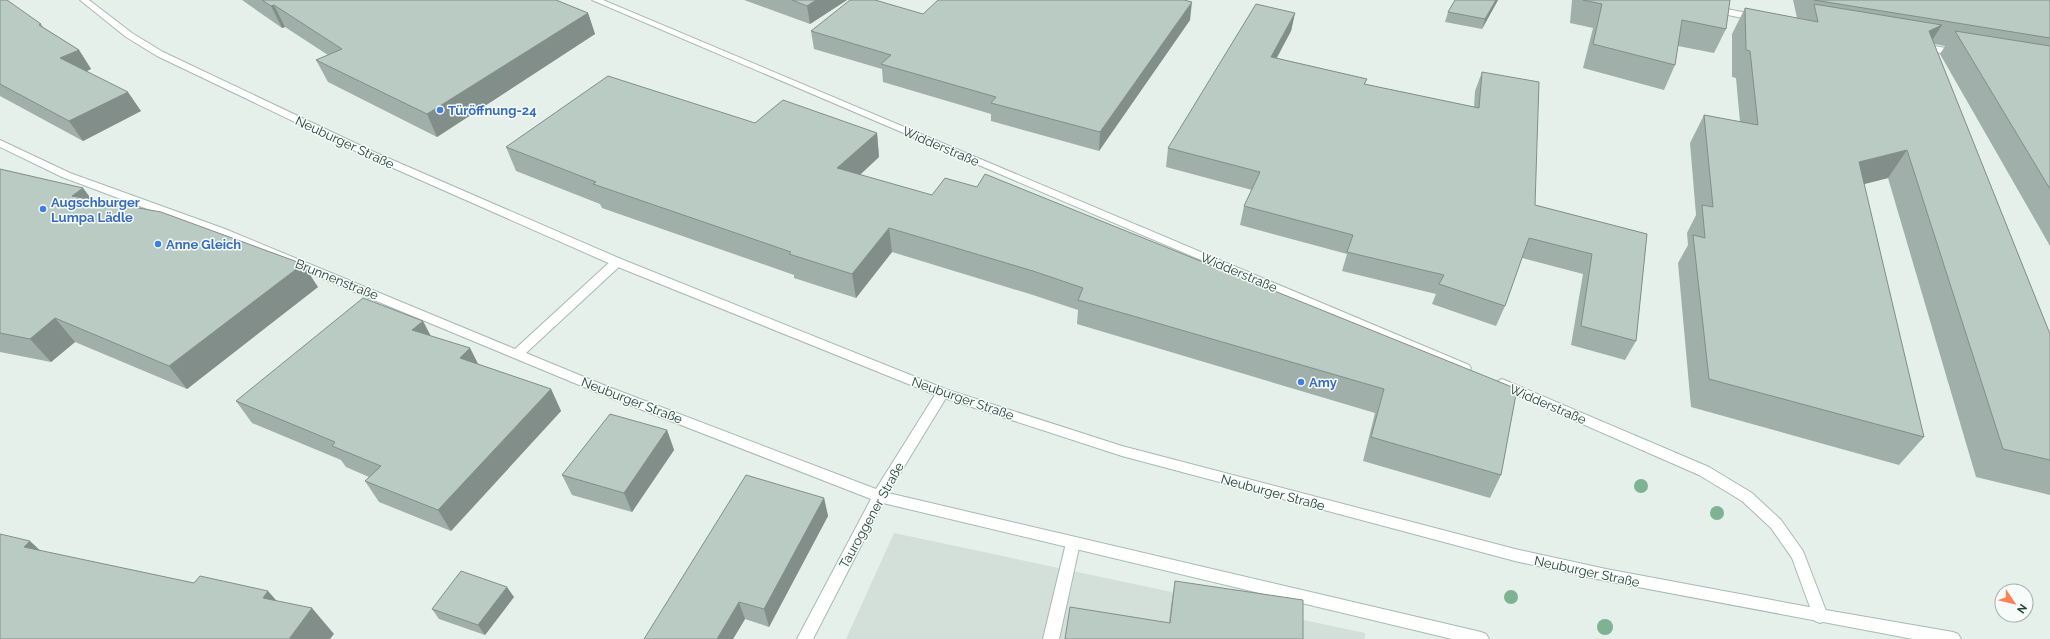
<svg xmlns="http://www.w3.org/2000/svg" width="2050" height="639" font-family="Raleway,sans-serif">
<rect width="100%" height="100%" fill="#e5f0eb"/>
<path fill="#d3e0da" d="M 894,533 L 1365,633 L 1365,639 L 846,639 Z"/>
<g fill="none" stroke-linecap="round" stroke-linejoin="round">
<defs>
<path id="service" d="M 1073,537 L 1078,539 L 1080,543 L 1059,639 L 1043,639 L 1066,543 L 1068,539 Z"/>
<g id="minor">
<path d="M 592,0 L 603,0 L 1469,365 L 1471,368 L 1469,371 L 1461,371 Z"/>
<path d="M 1712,6 L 1757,15 L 1761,18 L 1757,21 L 1709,11 L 1709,7 Z"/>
<path d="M 1921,44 L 1958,50 L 1963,53 L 1958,56 L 1918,49 L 1918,45 Z"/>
<path d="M 0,140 L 70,173 L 225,229 L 515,349 L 613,259 L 621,259 L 623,262 L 621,265 L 526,353 L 606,386 L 876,489 L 938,390 L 948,390 L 949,393 L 888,493 L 1481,632 L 1486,634 L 1489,639 L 1452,639 L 883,503 L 813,639 L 797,639 L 871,499 L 596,392 L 217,235 L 62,177 L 0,147 Z"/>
<path d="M 1502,379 L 1709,467 L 1752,493 L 1781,520 L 1803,551 L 1828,616 L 1825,621 L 1820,623 L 1815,621 L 1792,558 L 1771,528 L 1742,501 L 1699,475 L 1498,387 L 1496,384 L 1498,381 Z"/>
</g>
<path id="tertiary" d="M 80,0 L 89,0 L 132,33 L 163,52 L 374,152 L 621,259 L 948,390 L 1122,446 L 1515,549 L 1606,569 L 1820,609 L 1953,632 L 1958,634 L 1961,639 L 1913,639 L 1606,581 L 1515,561 L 1122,456 L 938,396 L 613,265 L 366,156 L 157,56 L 126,37 Z"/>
</defs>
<use href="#service" stroke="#a7b9b3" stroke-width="2"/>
<use href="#minor" stroke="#a7b9b3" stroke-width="2"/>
<use href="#tertiary" stroke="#a7b9b3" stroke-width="2"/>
<use href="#service" fill="#fff" fill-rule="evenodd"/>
<use href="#minor" fill="#fff" fill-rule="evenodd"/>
<use href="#tertiary" fill="#fff" fill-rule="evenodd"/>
</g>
<g fill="#7db293">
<circle cx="1641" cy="486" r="7"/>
<circle cx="1717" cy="513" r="7"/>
<circle cx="1511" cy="597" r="7"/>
<circle cx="1605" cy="627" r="8"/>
</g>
<g fill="#a0afa9">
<path d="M 0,0 L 41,24 L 43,27 L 79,50 L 91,69 L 87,71 L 141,111 L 83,141 L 0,96 Z"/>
<path d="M 242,0 L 556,0 L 588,13 L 595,34 L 437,137 L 328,82 L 316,60 L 328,55 L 285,27 L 282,28 Z"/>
<path d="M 744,0 L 847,0 L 810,24 Z"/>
<path d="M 1455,0 L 1498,0 L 1482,29 L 1445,22 L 1448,12 Z"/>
<path d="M 1572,0 L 1730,0 L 1726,29 L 1714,53 L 1678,46 L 1675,65 L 1664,90 L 1583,68 L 1593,28 L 1570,23 Z"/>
<path d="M 1793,0 L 2050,0 L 2050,246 L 1940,54 L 1945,46 L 1934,44 L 2050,334 L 2050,495 L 1976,477 L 1888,178 L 1864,184 L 1924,437 L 1899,465 L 1691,407 L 1678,263 L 1688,245 L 1687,233 L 1696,215 L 1690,143 L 1704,115 L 1740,122 L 1736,78 L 1732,77 L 1732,34 L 1745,8 L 1797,18 Z"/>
<path d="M 1295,13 L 1291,31 L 1277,58 L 1367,79 L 1365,84 L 1474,107 L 1475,91 L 1482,72 L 1535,205 L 1647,234 L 1636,341 L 1625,360 L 1571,345 L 1583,274 L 1522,258 L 1505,306 L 1496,326 L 1432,304 L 1436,294 L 1342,271 L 1347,254 L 1240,225 L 1244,206 L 1252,190 L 1166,167 L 1168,148 Z"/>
<path d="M 923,14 L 1190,20 L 1099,151 L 991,121 L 991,114 L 883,82 L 882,69 L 814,49 L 811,31 Z"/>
<path d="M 755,123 L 877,133 L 879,157 L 860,175 L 1517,389 L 1501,475 L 1490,498 L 1363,461 L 1375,413 L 1077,324 L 1078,310 L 1033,295 L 892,252 L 856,298 L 794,278 L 794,275 L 602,208 L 600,204 L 516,171 L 506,147 Z"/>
<path d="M 0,169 L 83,188 L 91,199 L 318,287 L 187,389 L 75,342 L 51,362 L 0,352 Z"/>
<path d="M 430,336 L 470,348 L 478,364 L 551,389 L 561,411 L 451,531 L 379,502 L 365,481 L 369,477 L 346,467 L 341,460 L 252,423 L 236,401 Z"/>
<path d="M 667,430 L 674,450 L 632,512 L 572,495 L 562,475 Z"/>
<path d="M 824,498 L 828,516 L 769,627 L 745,619 L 733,639 L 644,639 Z"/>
<path d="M 1175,581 L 1303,639 L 1169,623 L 1171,606 Z"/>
<path d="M 514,597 L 485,635 L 439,619 L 432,609 Z"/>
</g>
<g fill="#828e89">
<path d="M 816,0 L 847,0 L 810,24 L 807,6 Z"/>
<path d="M 1496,0 L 1498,0 L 1482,29 L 1485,19 Z"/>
<path d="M 1192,2 L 1190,20 L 1099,151 L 1100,132 Z"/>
<path d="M 274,5 L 285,27 L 282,28 L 271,6 Z"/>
<path d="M 588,13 L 595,34 L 437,137 L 427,114 Z"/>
<path d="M 1295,13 L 1291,31 L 1267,75 L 1271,57 Z"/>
<path d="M 1942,25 L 1925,51 L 1929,31 Z"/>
<path d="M 79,50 L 91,69 L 73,77 L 60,58 Z"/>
<path d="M 128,92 L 141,111 L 83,141 L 69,121 Z"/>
<path d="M 877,133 L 879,157 L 841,192 L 837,168 Z"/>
<path d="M 1907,150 L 1888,178 L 1841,190 L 1859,162 Z"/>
<path d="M 83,188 L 100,211 L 72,196 Z"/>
<path d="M 889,228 L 892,252 L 856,298 L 852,274 Z"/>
<path d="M 303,264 L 318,287 L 187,389 L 169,366 Z"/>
<path d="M 55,318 L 75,342 L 51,362 L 30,339 Z"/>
<path d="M 423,321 L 434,342 L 412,330 Z"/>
<path d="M 470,348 L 481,370 L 460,358 Z"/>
<path d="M 551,389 L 561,411 L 451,531 L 438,510 Z"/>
<path d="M 667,430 L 674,450 L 632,512 L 624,493 Z"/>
<path d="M 824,498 L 828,516 L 769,627 L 764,609 Z"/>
<path d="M 30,541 L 59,568 L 24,547 Z"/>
<path d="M 507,587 L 514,597 L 485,635 L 478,625 Z"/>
<path d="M 268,591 L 291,617 L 263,598 Z"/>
<path d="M 739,602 L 745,619 L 733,639 L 717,639 Z"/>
<path d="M 312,608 L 334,634 L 330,639 L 289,639 Z"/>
</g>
<g fill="#bacbc4" stroke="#828e89">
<path d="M 0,0 L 7,0 L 41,24 L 39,25 L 79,50 L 60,58 L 128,92 L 69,121 L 0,84 Z"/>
<path d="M 262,0 L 556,0 L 588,13 L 427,114 L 316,60 L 342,49 L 274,5 L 271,6 Z"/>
<path d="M 792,0 L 816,0 L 807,6 Z"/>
<path d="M 850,0 L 875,0 L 923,14 L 938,0 L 1184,0 L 1192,2 L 1100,132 L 991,103 L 996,97 L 881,64 L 891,55 L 811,31 Z"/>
<path d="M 1455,0 L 1496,0 L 1485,19 L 1448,12 Z"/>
<path d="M 1583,0 L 1730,0 L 1726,29 L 1682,20 L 1675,65 L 1593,44 L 1602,4 Z"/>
<path d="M 1814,0 L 2050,0 L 2050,38 Z"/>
<path d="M 1256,4 L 1295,13 L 1271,57 L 1367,79 L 1364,84 L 1479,108 L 1482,72 L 1539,82 L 1535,205 L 1647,234 L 1636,341 L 1581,326 L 1592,254 L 1529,238 L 1505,306 L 1439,284 L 1444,275 L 1347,252 L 1353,235 L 1244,206 L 1260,172 L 1168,148 Z"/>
<path d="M 1814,4 L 1942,25 L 1929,31 L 2050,334 L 2050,460 L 2003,449 L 1907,150 L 1859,162 L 1924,437 L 1709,379 L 1693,235 L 1705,238 L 1702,205 L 1713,207 L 1704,115 L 1758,125 L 1750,51 L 1746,50 L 1745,8 L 1818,22 Z"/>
<path d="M 1955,31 L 2050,46 L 2050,189 Z"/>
<path d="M 608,76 L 755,123 L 783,100 L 877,133 L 837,168 L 932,195 L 945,178 L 977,187 L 985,174 L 1517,389 L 1501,475 L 1371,437 L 1384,389 L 1078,300 L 1083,288 L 1033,271 L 889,228 L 852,274 L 789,254 L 791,252 L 593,184 L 596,182 L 506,147 Z"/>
<path d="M 0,169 L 83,188 L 72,196 L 161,212 L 303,264 L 169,366 L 55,318 L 30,339 L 0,333 Z"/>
<path d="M 363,298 L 423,321 L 412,330 L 470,348 L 460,358 L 551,389 L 438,510 L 365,481 L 381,466 L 332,446 L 335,442 L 236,401 Z"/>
<path d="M 610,414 L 667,430 L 624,493 L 562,475 Z"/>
<path d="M 746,475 L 824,498 L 764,609 L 739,602 L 717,639 L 644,639 Z"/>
<path d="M 0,534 L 30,541 L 24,547 L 194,583 L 200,576 L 268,591 L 263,598 L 312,608 L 289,639 L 0,639 Z"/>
<path d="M 461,571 L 507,587 L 478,625 L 432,609 Z"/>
<path d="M 1175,581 L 1303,600 L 1303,639 L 1065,639 L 1070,607 L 1170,623 Z"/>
</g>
<g fill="#3f7fe0" stroke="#f7fbf9" stroke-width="1.5">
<circle cx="440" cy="110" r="4"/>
<circle cx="43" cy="209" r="4"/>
<circle cx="158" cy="244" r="4"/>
<circle cx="1301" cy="382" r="4"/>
</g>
<g text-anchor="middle" stroke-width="3" stroke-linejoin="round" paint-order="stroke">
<g font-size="13" font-weight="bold" fill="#366cbe" stroke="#f7fbf9" text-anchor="start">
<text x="448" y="115">Türöffnung-24</text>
<text x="51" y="207">Augschburger<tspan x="51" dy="15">Lumpa Lädle</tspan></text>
<text x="166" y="249">Anne Gleich</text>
<text x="1309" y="387">Amy</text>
</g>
<g font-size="13" fill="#22443b" stroke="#f7fbf9">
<text transform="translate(345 142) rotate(25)" y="5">Neuburger Straße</text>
<text transform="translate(941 146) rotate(23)" y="5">Widderstraße</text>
<text transform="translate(1239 272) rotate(23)" y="5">Widderstraße</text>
<text transform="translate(337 279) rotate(22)" y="5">Brunnenstraße</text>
<text transform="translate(963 398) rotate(19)" y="5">Neuburger Straße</text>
<text transform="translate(632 400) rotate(21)" y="5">Neuburger Straße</text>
<text transform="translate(1548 404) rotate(23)" y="5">Widderstraße</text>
<text transform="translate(1273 492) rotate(15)" y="5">Neuburger Straße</text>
<text transform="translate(871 515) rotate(-61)" y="5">Tauroggener Straße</text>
<text transform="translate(1587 571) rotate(12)" y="5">Neuburger Straße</text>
</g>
</g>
<g transform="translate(2014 603) rotate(125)"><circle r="19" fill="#f7fbf9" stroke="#a2b2ad"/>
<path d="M0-3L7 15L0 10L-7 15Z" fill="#fe8155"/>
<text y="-6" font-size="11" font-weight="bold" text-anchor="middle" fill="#22443b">N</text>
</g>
</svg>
